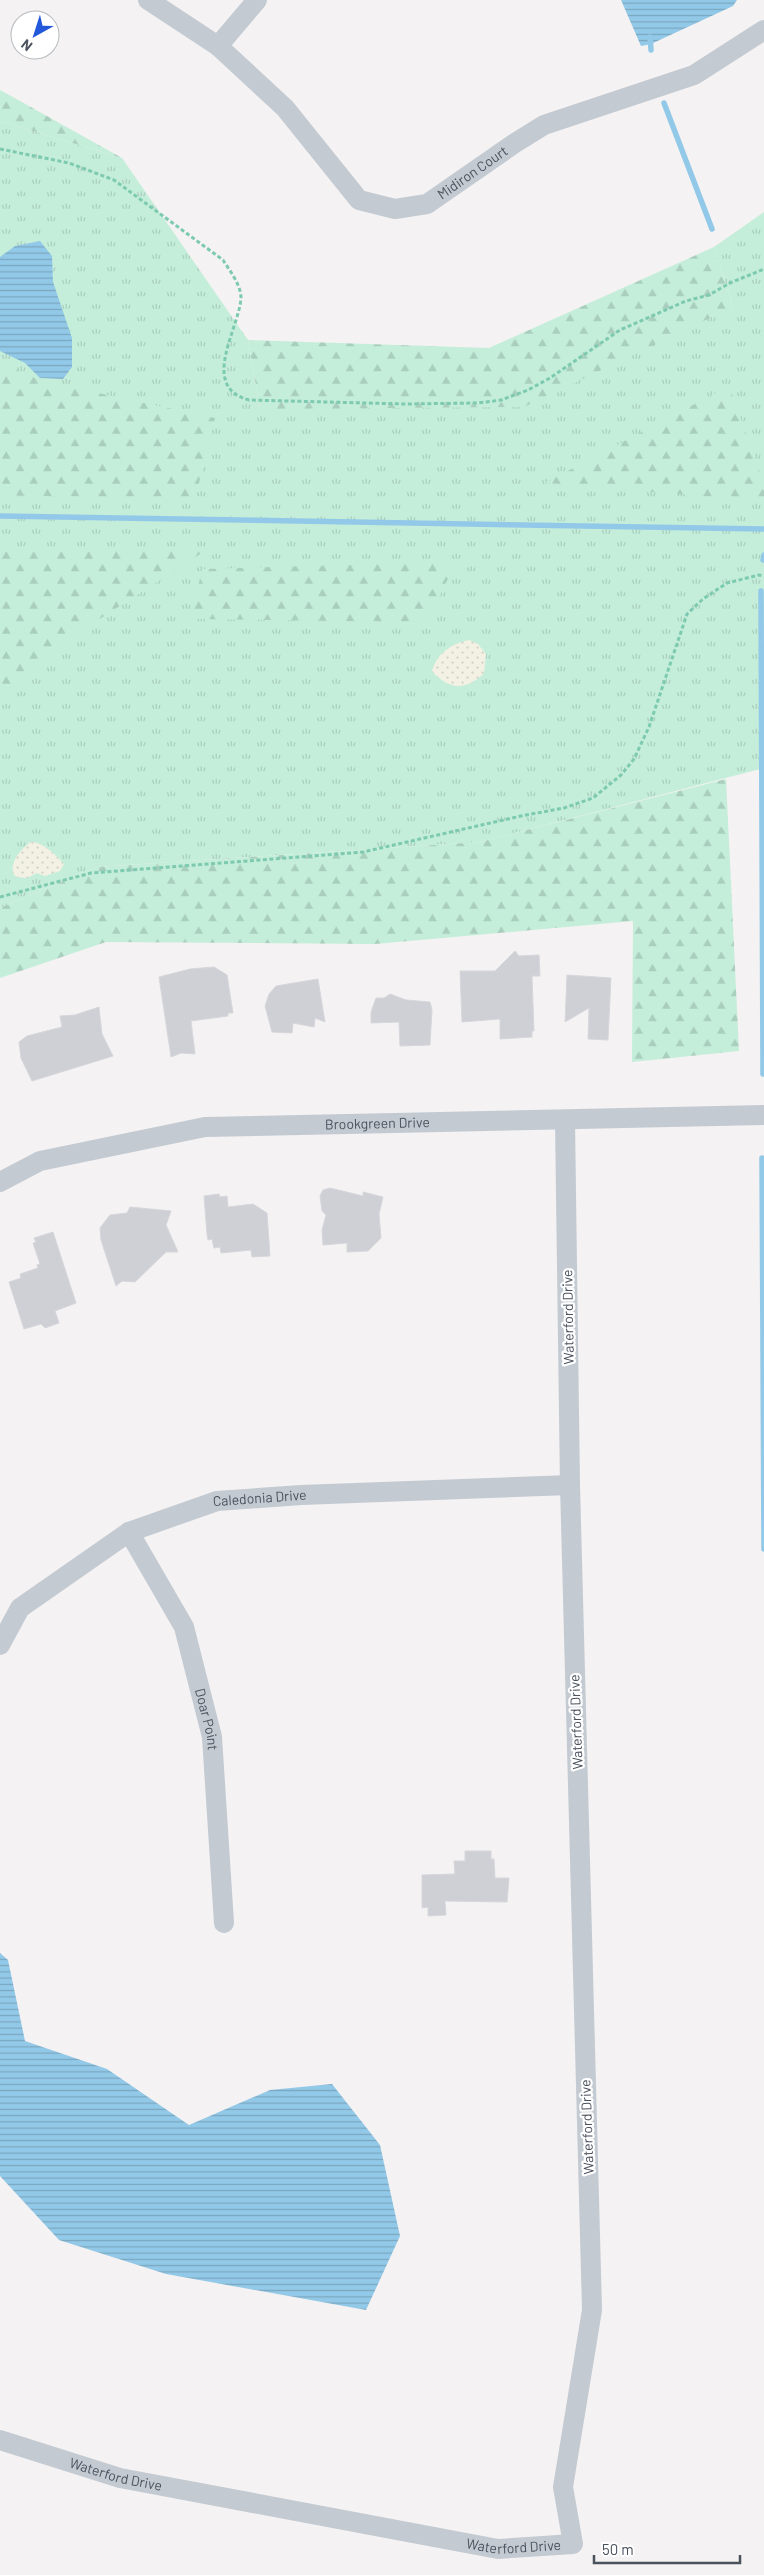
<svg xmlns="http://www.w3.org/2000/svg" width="764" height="2575" font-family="Barlow,sans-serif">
<defs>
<pattern id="grass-tufts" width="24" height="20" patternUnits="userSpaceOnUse" patternTransform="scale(1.25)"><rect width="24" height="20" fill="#c4eeda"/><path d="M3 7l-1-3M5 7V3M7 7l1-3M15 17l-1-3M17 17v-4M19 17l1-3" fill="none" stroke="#aacebe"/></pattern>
<pattern id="forest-firs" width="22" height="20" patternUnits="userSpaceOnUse" patternTransform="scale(1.25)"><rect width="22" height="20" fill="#c4eeda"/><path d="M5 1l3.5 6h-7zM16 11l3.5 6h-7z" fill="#aacebe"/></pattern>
<pattern id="sand-dots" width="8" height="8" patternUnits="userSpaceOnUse" patternTransform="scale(1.25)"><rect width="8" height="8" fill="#f3f1e4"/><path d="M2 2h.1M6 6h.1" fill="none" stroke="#d2d1c6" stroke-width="1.8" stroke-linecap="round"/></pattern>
<pattern id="water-rules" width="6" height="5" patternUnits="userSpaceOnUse" patternTransform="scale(1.25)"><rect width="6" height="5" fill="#93c9e8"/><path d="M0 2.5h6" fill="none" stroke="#7aa6bf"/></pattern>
</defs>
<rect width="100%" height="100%" fill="#f4f2f2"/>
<path fill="url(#grass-tufts)" d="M 0,121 L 122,158 L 248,340 L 260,409 L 733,307 L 714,247 L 764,212 L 764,768 L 480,842 L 97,867 L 0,908 Z"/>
<g fill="url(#forest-firs)">
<path d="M 0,90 L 11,96 L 122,158 L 0,121 Z"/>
<path d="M 714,247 L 733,307 L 524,407 L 260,409 L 248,340 L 489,348 Z"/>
<path d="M 0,363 L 42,381 L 215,418 L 195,499 L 0,495 Z"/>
<path d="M 729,386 L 764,483 L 764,501 L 545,483 Z"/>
<path d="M 0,548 L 205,551 L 81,631 L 0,707 Z"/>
<path d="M 456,562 L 427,622 L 191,619 L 202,569 Z"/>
<path d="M 726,779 L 739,1051 L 632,1062 L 633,921 L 375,944 L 106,942 L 0,978 L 0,908 L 97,867 L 480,842 Z"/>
</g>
<g fill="url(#sand-dots)">
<path d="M 469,640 L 478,644 L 486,654 L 484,673 C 467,691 448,690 432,671 C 437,653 451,644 469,640 Z"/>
<path d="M 31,842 C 43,842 56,855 64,864 L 60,871 L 45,876 L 37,873 L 27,878 L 16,877 L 13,873 C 11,860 21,849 31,842 Z"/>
</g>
<g fill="url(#water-rules)">
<path d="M 621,0 L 737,0 L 733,6 L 651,44 L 641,46 Z"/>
<path d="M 40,241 L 52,256 L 53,282 L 72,338 L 72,367 L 63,379 L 40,378 L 25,363 L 0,351 L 0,257 L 15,246 Z"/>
<path d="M 0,1953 L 8,1960 L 25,2041 L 107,2069 L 189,2125 L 270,2090 L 332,2084 L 380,2145 L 400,2236 L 366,2310 L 166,2274 L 59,2240 L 0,2176 Z"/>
</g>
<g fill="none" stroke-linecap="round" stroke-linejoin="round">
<g stroke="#93c9e8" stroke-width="5.5">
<path d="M 650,37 L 651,50"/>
<path d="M 664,103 L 712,229"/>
<path d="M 0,516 L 764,529"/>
<path d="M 763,560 L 764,555"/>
<path d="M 761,591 L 763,1074"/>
<path d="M 762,1158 L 764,1549"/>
</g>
</g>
<g fill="#cfd0d5" stroke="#d6d7dc">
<path d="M 515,951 L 519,956 L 539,955 L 540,976 L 532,976 L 534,1031 L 532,1031 L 532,1037 L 500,1039 L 500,1019 L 462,1022 L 460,971 L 495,971 Z"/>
<path d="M 214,967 L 227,975 L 233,1013 L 228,1013 L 228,1016 L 191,1021 L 195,1054 L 181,1053 L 171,1057 L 159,977 L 190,969 Z"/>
<path d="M 567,975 L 611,978 L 608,1040 L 588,1039 L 589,1008 L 565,1022 Z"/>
<path d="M 318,979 L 325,1022 L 315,1018 L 314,1027 L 293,1023 L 292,1033 L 272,1032 L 265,1006 L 269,994 L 276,986 Z"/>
<path d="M 390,994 L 406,1000 L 430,1002 L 432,1010 L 430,1045 L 400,1046 L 399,1022 L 371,1023 L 371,1012 L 376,998 L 384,998 Z"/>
<path d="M 99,1007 L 102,1034 L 113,1056 L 32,1081 L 21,1058 L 19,1042 L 27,1036 L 62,1027 L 60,1016 L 75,1015 Z"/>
<path d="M 330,1188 L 363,1196 L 363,1192 L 383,1197 L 379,1214 L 381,1238 L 368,1251 L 347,1252 L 347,1243 L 323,1245 L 322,1230 L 326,1215 L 322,1211 L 320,1196 L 323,1190 Z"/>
<path d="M 219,1194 L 220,1197 L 227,1196 L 228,1207 L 253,1204 L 267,1213 L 270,1256 L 252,1257 L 251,1250 L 221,1253 L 220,1247 L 214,1248 L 212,1239 L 208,1240 L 207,1234 L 204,1196 Z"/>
<path d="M 130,1207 L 171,1211 L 166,1225 L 178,1252 L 166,1252 L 135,1282 L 122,1281 L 116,1286 L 101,1240 L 100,1228 L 110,1215 L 127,1213 Z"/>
<path d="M 53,1232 L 76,1303 L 55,1311 L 59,1323 L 45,1328 L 41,1324 L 24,1329 L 9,1282 L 21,1278 L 20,1274 L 38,1268 L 37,1265 L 40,1264 L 33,1243 L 36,1242 L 34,1238 Z"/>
<path d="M 465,1851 L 491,1851 L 491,1859 L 494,1859 L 495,1878 L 509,1878 L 507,1902 L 445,1901 L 446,1915 L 428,1916 L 428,1907 L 422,1908 L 422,1875 L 455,1874 L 454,1861 L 465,1861 Z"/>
</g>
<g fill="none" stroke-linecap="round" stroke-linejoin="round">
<g stroke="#7dcab0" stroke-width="3" stroke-dasharray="4 2.5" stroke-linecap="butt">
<path d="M 0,149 L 69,163 L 114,180 L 223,260 C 230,271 241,285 241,298 C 239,329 199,387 249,400 L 406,404 L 478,403 L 501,400 L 528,390 L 550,378 L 620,330 L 686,301 L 709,295 L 730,283 L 764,269"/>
<path d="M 0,897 L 91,873 L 363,852 L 521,816 L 564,808 L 593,798 L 621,775 L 634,759 L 649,727 L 687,614 L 703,599 L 727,583 L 759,575 L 764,576"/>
</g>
<g stroke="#c3cad2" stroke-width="20">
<path id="s1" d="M 148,0 L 218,46 L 285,108 L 359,200 L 395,209 L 427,204 L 515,143 L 544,125 L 694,75 L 764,30"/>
<path d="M 218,46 L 257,0"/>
<path id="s2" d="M 0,1182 L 40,1161 L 205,1127 L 764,1115"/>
<path id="s3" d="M 129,1532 L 184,1627 L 212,1737 L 224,1923"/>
<path id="s4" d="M 0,1645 L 20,1608 L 129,1532 L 217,1501 L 301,1495 L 570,1485"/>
<path id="s5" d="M 0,2440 L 120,2478 L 498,2549 L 573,2544 L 563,2487 L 592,2310 L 570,1485 L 565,1120"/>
</g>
</g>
<g text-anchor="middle" stroke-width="4.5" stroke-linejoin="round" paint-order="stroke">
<g font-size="14" fill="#4a525e" stroke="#fff">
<text dy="5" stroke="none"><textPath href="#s1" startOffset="418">Midiron Court</textPath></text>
<text dy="5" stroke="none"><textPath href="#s2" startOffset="386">Brookgreen Drive</textPath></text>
<text transform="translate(568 1317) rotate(-91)" y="5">Waterford Drive</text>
<text dy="5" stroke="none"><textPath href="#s4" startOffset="311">Caledonia Drive</textPath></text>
<text dy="5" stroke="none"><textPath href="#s3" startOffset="205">Doar Point</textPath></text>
<text transform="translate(576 1722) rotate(-92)" y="5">Waterford Drive</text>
<text transform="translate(587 2127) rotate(-92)" y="5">Waterford Drive</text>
<text dy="5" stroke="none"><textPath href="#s5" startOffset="121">Waterford Drive</textPath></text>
<text dy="5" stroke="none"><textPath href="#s5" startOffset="526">Waterford Drive</textPath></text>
</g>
</g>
<g transform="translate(35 35) rotate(219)"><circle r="24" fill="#ffffff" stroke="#b7babf"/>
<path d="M0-4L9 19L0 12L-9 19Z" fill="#2458db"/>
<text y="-8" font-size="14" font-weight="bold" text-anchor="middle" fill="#4a525e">N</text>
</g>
<path d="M594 2555v8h146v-8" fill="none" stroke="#4a525e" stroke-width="2.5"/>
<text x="602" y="2555" font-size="15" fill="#4a525e" stroke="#ffffff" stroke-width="4" paint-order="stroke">50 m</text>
</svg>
